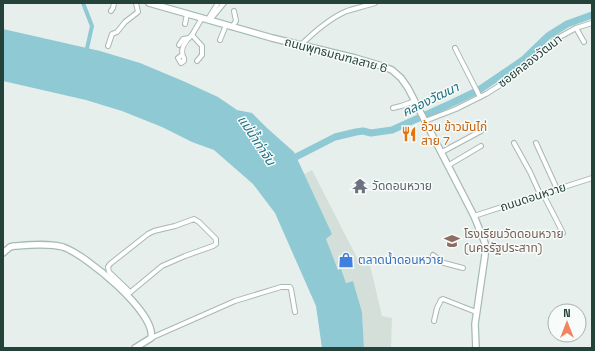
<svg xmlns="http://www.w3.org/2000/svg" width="595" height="351" font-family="'Space Grotesk','Noto Sans Thai',sans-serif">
<rect width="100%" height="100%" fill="#e6efeb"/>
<path fill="#d4dfda" d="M 312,170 L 356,256 L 362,266 L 370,265 L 382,316 L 392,318 L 391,348 L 364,348 L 362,312 L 353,281 L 346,283 L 341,270 L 338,271 L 326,239 L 332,234 L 304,174 Z"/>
<path fill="#8ec9d4" d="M 3,29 L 100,51 L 140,63 L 183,81 L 218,97 L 237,110 L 252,113 L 267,128 L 294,152 L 332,234 L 326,239 L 338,270 L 341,269 L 346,283 L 353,281 L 362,312 L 364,348 L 322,348 L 316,306 L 275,213 L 253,184 L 214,150 L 192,142 L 162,127 L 122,111 L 86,100 L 3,81 Z"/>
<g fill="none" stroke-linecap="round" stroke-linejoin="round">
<path stroke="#8ec9d4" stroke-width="4" d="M 83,3 L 92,26 L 86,53"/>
<path stroke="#8ec9d4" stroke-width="7" d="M 290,160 L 335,137 L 356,132 L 363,131 L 371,133 L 392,130 L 452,103 L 479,90 L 504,73 L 523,60 L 548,36 L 567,24 L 592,15"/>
<defs>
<g id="street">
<path d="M 111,11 L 113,8 L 114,3"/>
<path d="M 208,19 L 218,3"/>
<path d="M 210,20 L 224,3"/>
<path d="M 185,24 L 187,14"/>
<path d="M 232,27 L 236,21 L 234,11"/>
<path d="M 576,28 L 584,42"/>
<path d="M 220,40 L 226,25"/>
<path d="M 179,45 L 183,39 L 189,38"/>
<path d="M 301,45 C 314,32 330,18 347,11 C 356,8 366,6 375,3"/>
<path d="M 108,46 L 112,34 L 117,32 L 125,22 L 138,12 L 136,3"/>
<path d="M 455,48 L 480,97"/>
<path d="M 182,55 L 178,58 L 181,63 L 184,61 L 184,58 C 179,50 185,41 192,35"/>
<path d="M 197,61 L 202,55 L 202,46 L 192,35 L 202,18"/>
<path d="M 393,108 L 401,106 L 415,101"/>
<path d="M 425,121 L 456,109 L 486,94 L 502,84 L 526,66 L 556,39 L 576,28 L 592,23"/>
<path d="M 514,143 L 530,172 L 540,194"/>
<path d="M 536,143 L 557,189"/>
<path d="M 442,152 L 481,131"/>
<path d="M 449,165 L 481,146"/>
<path d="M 543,194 L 563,233"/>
<path d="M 474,216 L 592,178"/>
<path d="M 433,255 L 444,263 L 463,268"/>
<path d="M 127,295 L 162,266 L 185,256 L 213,246 L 216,244 L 216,239 L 199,222 L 194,219 L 175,226 L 154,231 L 148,234 L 110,264 L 108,267 L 109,272 L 130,292"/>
<path d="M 434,321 L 437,308 L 441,300 L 443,299 L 476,312"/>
<path d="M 151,338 L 235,301 L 281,287 L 290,287 L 291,289 L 295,312"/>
</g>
<g id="secondary">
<path d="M 149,3 L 272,38 L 355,58 L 382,66 L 392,70 L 401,78 L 408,88 L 474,216 L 485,243 L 485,255 L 475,324 L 476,348"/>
<path d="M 3,253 L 10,247 L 14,246 C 29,245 48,243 63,247 C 85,254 157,313 151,338 L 135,348"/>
</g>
</defs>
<use href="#street" stroke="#a8b8b2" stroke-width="6"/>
<use href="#secondary" stroke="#a4bbb3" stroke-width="8"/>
<use href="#street" stroke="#fff" stroke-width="4"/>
<use href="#secondary" stroke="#fff" stroke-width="5.5"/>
</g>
<defs>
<symbol id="restaurant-bare" viewBox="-9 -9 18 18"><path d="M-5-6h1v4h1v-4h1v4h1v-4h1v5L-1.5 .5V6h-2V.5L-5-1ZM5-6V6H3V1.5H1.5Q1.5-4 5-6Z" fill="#e8710a" stroke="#f7fbf9" stroke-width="2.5" paint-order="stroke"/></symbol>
<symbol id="temple-bare" viewBox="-9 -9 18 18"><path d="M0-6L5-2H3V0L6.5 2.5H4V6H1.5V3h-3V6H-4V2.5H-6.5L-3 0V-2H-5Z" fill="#6b7280" stroke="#f7fbf9" stroke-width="2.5" paint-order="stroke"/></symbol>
<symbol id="school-bare" viewBox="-9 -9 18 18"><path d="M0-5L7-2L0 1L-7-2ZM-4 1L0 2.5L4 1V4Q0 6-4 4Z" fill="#8d6e63" stroke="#f7fbf9" stroke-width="2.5" paint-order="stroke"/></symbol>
<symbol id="shop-bare" viewBox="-9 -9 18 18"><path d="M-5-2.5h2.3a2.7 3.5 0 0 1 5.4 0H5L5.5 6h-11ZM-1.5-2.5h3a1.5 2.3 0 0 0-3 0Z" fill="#3f7fe0" stroke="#f7fbf9" stroke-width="2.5" paint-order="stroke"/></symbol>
</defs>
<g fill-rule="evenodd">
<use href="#restaurant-bare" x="398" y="123" width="22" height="22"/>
<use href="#temple-bare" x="349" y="175" width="22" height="22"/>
<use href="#school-bare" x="441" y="230" width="22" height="22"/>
<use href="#shop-bare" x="335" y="249" width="22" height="22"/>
</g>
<g text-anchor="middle" stroke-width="3" stroke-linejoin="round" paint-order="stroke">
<g font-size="12" fill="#24423a" stroke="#f7fbf9">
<text transform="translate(336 55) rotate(15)" y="4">ถนนพุทธมณฑลสาย 6</text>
<text transform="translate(530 61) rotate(-38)" y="4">ซอยคลองวัฒนา</text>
<text transform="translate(533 197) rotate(-18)" y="4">ถนนดอนหวาย</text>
</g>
<g font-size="12" fill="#c56008" stroke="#f7fbf9" text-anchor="start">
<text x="421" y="131">อ้วน ข้าวมันไก่<tspan x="421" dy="14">สาย 7</tspan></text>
</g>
<g font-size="12" fill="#5b616d" stroke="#f7fbf9" text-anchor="start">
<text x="372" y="190">วัดดอนหวาย</text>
</g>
<g font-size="12" fill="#785e54" stroke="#f7fbf9" text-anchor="start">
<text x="464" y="238">โรงเรียนวัดดอนหวาย<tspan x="464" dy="14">(นครรัฐประสาท)</tspan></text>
</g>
<g font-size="12" fill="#366cbe" stroke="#f7fbf9" text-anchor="start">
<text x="358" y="264">ตลาดน้ำดอนหวาย</text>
</g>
<g font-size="13" font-style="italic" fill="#1c6f80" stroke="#f7fbf9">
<text transform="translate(430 99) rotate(-26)" y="5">คลองวัฒนา</text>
<text transform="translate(257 140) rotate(57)" y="5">แม่น้ำท่าจีน</text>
</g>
</g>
<rect width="595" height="351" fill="none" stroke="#24423a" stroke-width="8"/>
<g transform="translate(567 323)"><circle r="19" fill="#f7fbf9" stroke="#a3b1ad"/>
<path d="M0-3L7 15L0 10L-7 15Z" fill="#f4845f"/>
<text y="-6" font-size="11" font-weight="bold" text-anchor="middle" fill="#24423a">N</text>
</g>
</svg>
